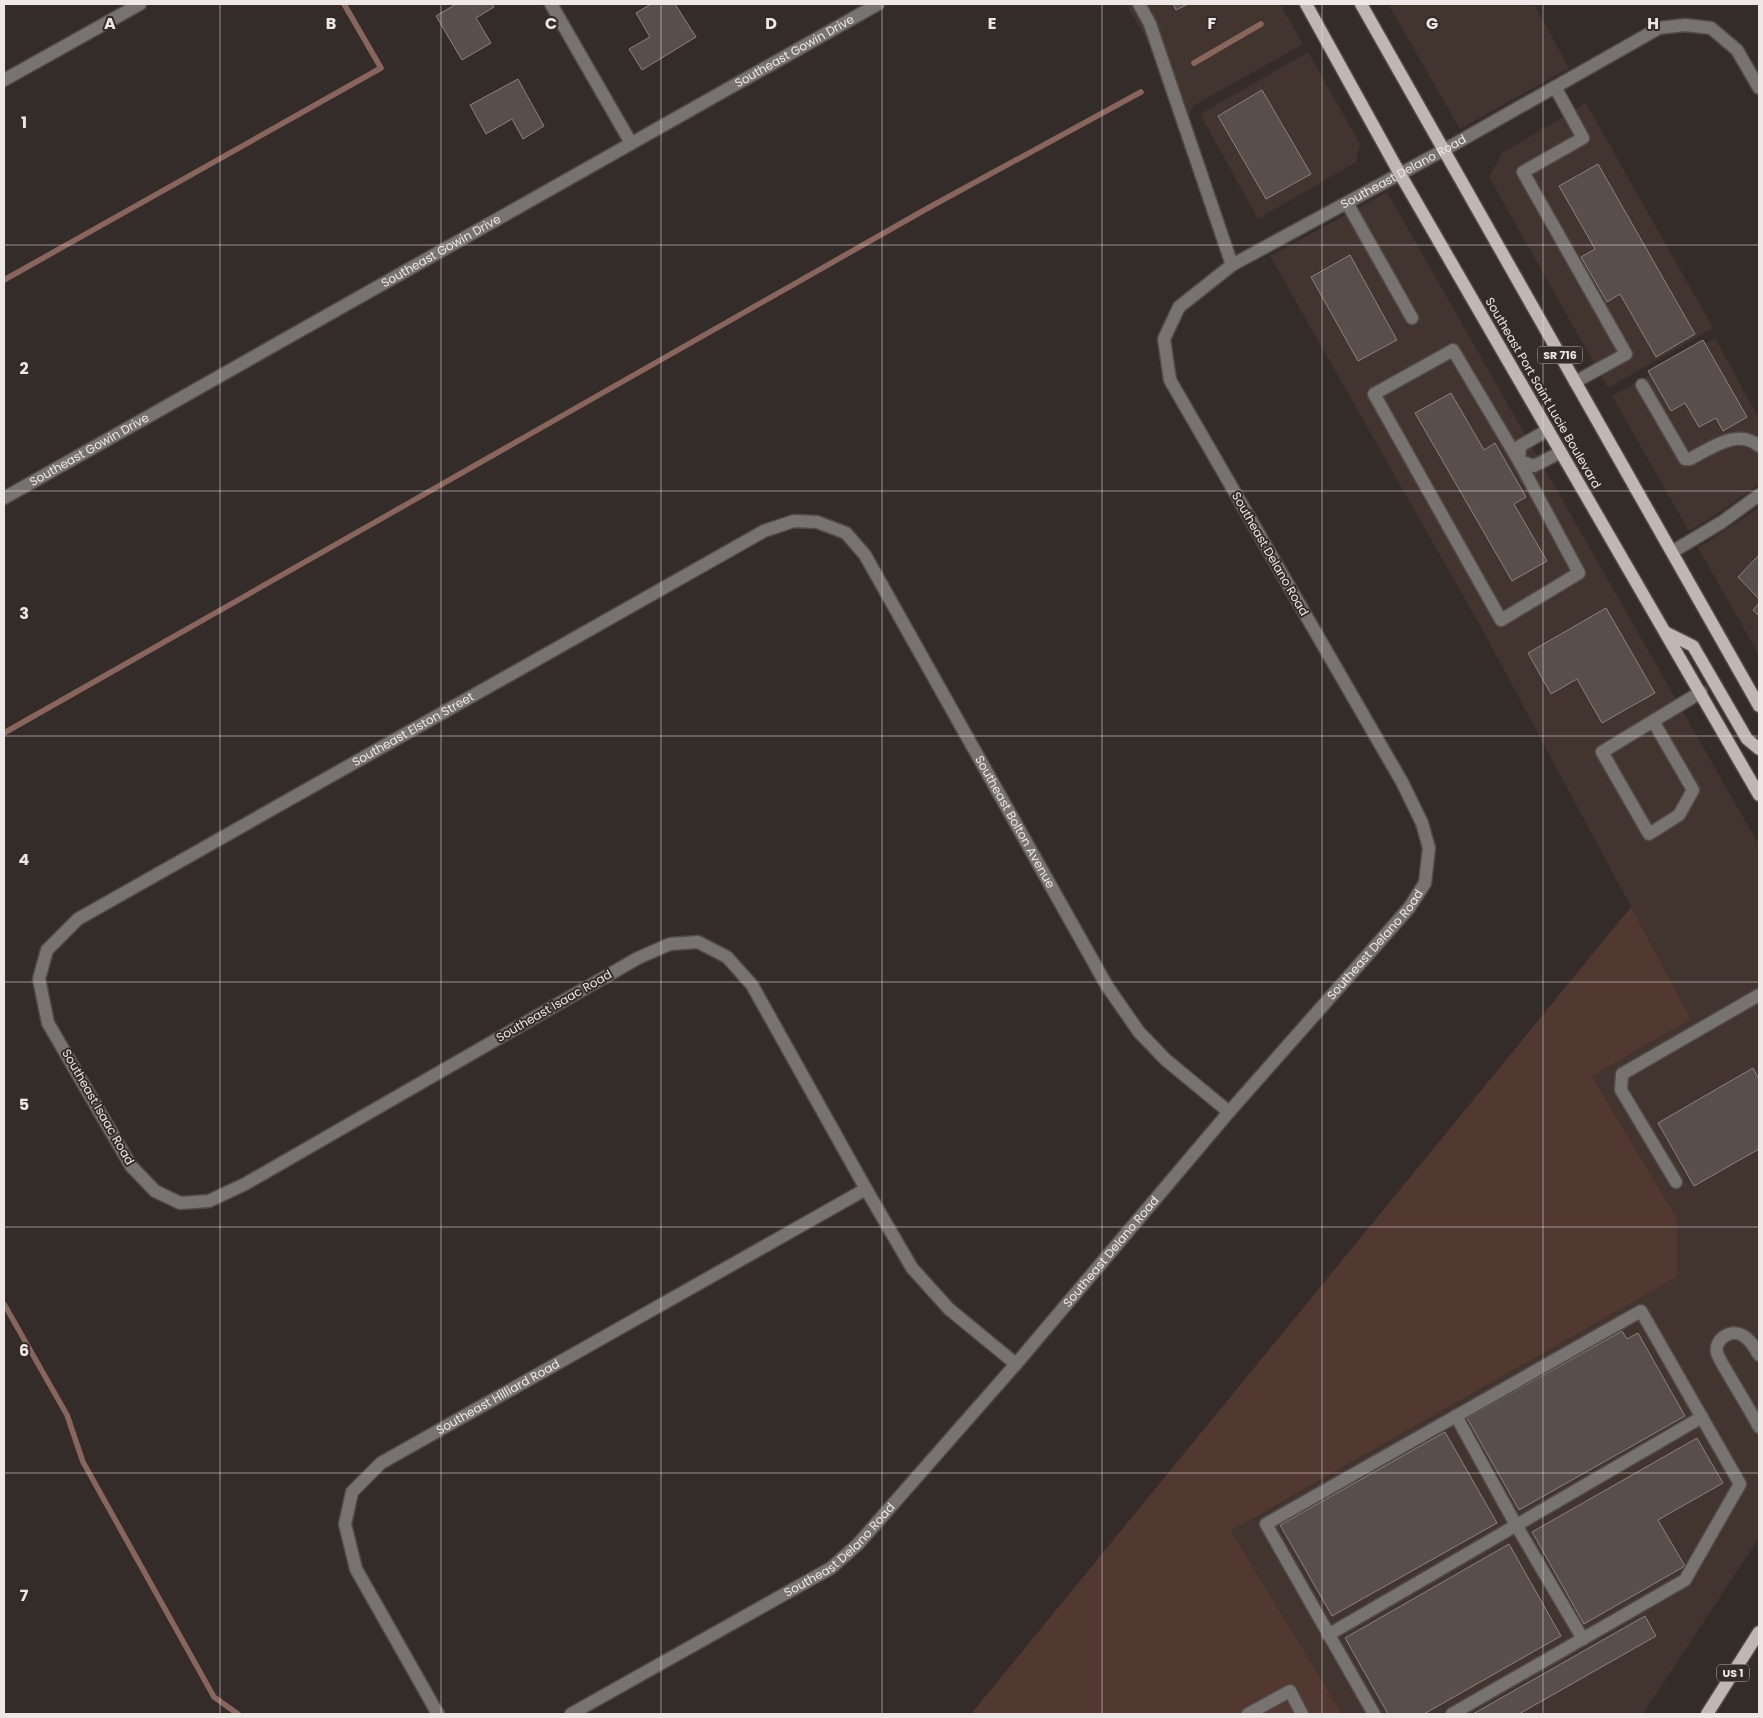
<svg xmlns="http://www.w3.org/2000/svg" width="1763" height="1718" font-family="Poppins,sans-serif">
<rect width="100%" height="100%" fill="#342c29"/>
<g fill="#42342f">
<path d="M 1126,4 L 1280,4 L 1303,44 L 1195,105 L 1191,110 L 1190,115 Z"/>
<path d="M 1388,4 L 1534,4 L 1569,68 L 1460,129 Z"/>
<path d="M 1308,52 L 1360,144 L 1356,162 L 1258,219 L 1200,114 Z"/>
<path d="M 1586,103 L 1713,328 L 1608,388 L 1489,177 L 1502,153 Z"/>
<path d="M 1387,192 L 1759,845 L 1759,1538 L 1643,1714 L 1342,1714 L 1230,1532 L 1677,1277 L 1677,1219 L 1592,1076 L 1691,1019 L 1482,629 L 1270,256 Z"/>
<path d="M 1715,338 L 1759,419 L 1759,484 L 1717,514 L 1689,531 L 1612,396 Z"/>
<path d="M 1759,508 L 1759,655 L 1698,548 Z"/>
</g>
<path fill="#513830" d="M 1631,907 L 1691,1019 L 1592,1076 L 1677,1219 L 1677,1277 L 1231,1531 L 1342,1714 L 971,1714 Z"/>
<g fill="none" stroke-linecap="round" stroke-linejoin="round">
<g stroke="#89665c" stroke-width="5.5">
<path d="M 1194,63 L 1261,24"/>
<path d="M 4,280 L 381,68 L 344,4"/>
<path d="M 4,733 L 928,208 L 1141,92"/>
<path d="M 4,1304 L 67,1415 L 83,1462 L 214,1697 L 238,1714"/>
</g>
</g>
<g fill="#584f4d" stroke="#8b827f">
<path d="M 456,4 L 492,4 L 494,7 L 476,18 L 491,43 L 462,60 L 436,16 Z"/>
<path d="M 651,4 L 675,4 L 696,37 L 642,70 L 629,49 L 650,37 L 636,13 Z"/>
<path d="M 1173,4 L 1188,4 L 1176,10 Z"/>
<path d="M 518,79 L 544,126 L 523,139 L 512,119 L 486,134 L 470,105 Z"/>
<path d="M 1262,90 L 1311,174 L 1266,199 L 1218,116 Z"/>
<path d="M 1598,164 L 1695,334 L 1656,357 L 1620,294 L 1607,302 L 1581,257 L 1595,249 L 1559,186 Z"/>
<path d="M 1350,255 L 1397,340 L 1358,361 L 1311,277 Z"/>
<path d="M 1703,340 L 1747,417 L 1723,431 L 1716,418 L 1699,427 L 1685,403 L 1671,411 L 1648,371 Z"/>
<path d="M 1451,393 L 1484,450 L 1495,443 L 1526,497 L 1514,504 L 1547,561 L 1512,581 L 1415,413 Z"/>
<path d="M 1759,555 L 1759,599 L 1738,577 Z"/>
<path d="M 1759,603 L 1759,616 L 1753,610 Z"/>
<path d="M 1606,608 L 1655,693 L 1602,723 L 1577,679 L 1551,694 L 1528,653 Z"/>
<path d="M 1753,1068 L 1759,1079 L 1759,1149 L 1694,1186 L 1658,1123 Z"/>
<path d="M 1622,1331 L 1627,1339 L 1638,1333 L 1685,1416 L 1519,1510 L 1467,1418 Z"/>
<path d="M 1445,1432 L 1497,1523 L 1332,1616 L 1280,1525 Z"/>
<path d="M 1697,1438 L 1723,1483 L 1658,1520 L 1685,1566 L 1584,1624 L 1532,1532 Z"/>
<path d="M 1509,1544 L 1561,1636 L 1424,1714 L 1388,1714 L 1345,1638 Z"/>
<path d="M 1645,1616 L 1656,1636 L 1519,1714 L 1473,1714 Z"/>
</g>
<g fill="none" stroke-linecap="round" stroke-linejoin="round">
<defs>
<g id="minor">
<path d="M 551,4 L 631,143"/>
<path d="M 1139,4 L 1150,24 L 1232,265"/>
<path d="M 4,80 L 140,4"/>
<path d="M 1555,87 L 1583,138 L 1523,172 L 1626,354 L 1575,382"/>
<path d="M 1347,203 L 1412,318"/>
<path d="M 1453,350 L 1519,461 L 1579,573 L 1501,620 L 1374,394 Z"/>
<path d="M 1642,385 L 1685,459 L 1690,459 C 1711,448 1738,428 1759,446"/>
<path d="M 1548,430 L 1520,446 L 1519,461 L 1534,466 L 1561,452"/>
<path id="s1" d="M 4,498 L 878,4"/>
<path d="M 1672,552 L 1722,522 L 1759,495"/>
<path d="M 1653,721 L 1693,790 L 1679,815 L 1649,834 L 1602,752 L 1701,692"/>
<path d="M 1676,1182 L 1621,1090 L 1622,1074 L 1759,995"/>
<path d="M 1759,1355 C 1755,1348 1750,1339 1742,1335 C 1731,1329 1714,1339 1717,1353 C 1720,1361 1726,1370 1730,1377 C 1740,1394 1750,1410 1759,1427"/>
<path id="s2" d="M 1016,1364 L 949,1309 L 912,1268 L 866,1189 L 752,985 L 727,957 L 698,942 L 670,944 L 638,958 L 245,1184 L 209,1201 L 180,1203 L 155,1191 L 131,1166 L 48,1023 L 39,979 L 47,950 L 78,919 L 764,531 L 794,521 L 817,522 L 846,533 L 865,555 L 1107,986 L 1139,1032 L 1166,1060 L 1229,1112"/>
<path d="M 1456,1416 L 1516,1525 L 1583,1639"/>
<path d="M 1328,1635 L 1702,1417"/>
<path id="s3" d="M 438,1714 L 356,1569 L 345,1524 L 352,1492 L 381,1463 L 866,1189"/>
<path id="s4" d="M 571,1714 L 831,1568 L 858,1544 L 1016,1364 L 1229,1112 L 1409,908 L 1425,883 L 1429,848 L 1422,823 L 1402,782 L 1170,380 L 1164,339 L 1179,307 L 1232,265 L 1444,150 L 1659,28 L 1685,25 L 1711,28 L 1737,50 L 1759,88"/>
<path d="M 1248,1714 L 1290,1691 L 1302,1714"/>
<path d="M 1374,1714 L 1266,1524 L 1641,1311 L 1740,1484 L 1685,1580 L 1452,1714"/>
</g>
<g id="major">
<path d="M 1306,4 L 1400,174 L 1759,795"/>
<path d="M 1361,4 L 1759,706"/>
<path d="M 1665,632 L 1693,646 L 1747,739 L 1759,749"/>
<path d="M 1707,1714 L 1759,1632"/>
</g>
</defs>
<use href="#minor" stroke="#524a47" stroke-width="15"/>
<use href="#major" stroke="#524a47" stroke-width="15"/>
<use href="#minor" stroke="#777371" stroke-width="12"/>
<use href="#major" stroke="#c0b7b5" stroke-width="12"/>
</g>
<path fill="none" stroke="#ede8e6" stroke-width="1" stroke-opacity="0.55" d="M 220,4 L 220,1714M 441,4 L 441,1714M 661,4 L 661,1714M 882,4 L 882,1714M 1102,4 L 1102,1714M 1322,4 L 1322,1714M 1543,4 L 1543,1714M 4,245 L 1759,245M 4,491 L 1759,491M 4,736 L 1759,736M 4,982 L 1759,982M 4,1227 L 1759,1227M 4,1473 L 1759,1473"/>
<g text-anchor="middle" stroke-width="4" stroke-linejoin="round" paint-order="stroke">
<g fill="#342c29" stroke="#b6b0ad" stroke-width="1">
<rect x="1537.5" y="346.5" width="45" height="17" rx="4"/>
<rect x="1717" y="1664.5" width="32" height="17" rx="4"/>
</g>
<g font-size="11" font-weight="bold" fill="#ede8e6">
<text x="1560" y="359">SR 716</text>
<text x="1733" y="1677">US 1</text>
</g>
<g font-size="12" fill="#ede8e6" stroke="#342c29">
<text dy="4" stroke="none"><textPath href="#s1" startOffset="908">Southeast Gowin Drive</textPath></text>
<text dy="4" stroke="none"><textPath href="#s4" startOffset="2116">Southeast Delano Road</textPath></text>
<text dy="4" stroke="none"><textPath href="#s1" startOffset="502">Southeast Gowin Drive</textPath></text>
<text transform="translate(1543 393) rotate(60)" y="4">Southeast Port Saint Lucie Boulevard</text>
<text dy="4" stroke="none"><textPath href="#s1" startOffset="98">Southeast Gowin Drive</textPath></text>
<text transform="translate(1270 554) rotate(60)" y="4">Southeast Delano Road</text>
<text dy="4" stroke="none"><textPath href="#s2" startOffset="1854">Southeast Elston Street</textPath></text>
<text dy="4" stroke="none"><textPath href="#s2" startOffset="2678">Southeast Bolton Avenue</textPath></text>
<text dy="4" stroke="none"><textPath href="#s4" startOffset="1126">Southeast Delano Road</textPath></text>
<text transform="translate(554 1006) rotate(-30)" y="4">Southeast Isaac Road</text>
<text transform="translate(98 1107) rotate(60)" y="4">Southeast Isaac Road</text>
<text dy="4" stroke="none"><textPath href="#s4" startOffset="721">Southeast Delano Road</textPath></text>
<text dy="4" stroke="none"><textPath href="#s3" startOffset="421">Southeast Hilliard Road</textPath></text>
<text dy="4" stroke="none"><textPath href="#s4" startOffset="316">Southeast Delano Road</textPath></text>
</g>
</g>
<g font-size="16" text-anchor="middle" font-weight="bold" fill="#ede8e6" stroke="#342c29" stroke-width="4" stroke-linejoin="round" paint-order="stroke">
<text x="110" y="29">A</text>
<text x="331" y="29">B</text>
<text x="551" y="29">C</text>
<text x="771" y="29">D</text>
<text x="992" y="29">E</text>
<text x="1212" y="29">F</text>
<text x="1432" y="29">G</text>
<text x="1653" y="29">H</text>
<text x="24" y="128">1</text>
<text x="24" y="374">2</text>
<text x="24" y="619">3</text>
<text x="24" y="865">4</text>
<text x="24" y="1110">5</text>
<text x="24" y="1356">6</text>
<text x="24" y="1601">7</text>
</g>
<rect width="1763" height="1718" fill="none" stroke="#ede8e6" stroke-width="10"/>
</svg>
